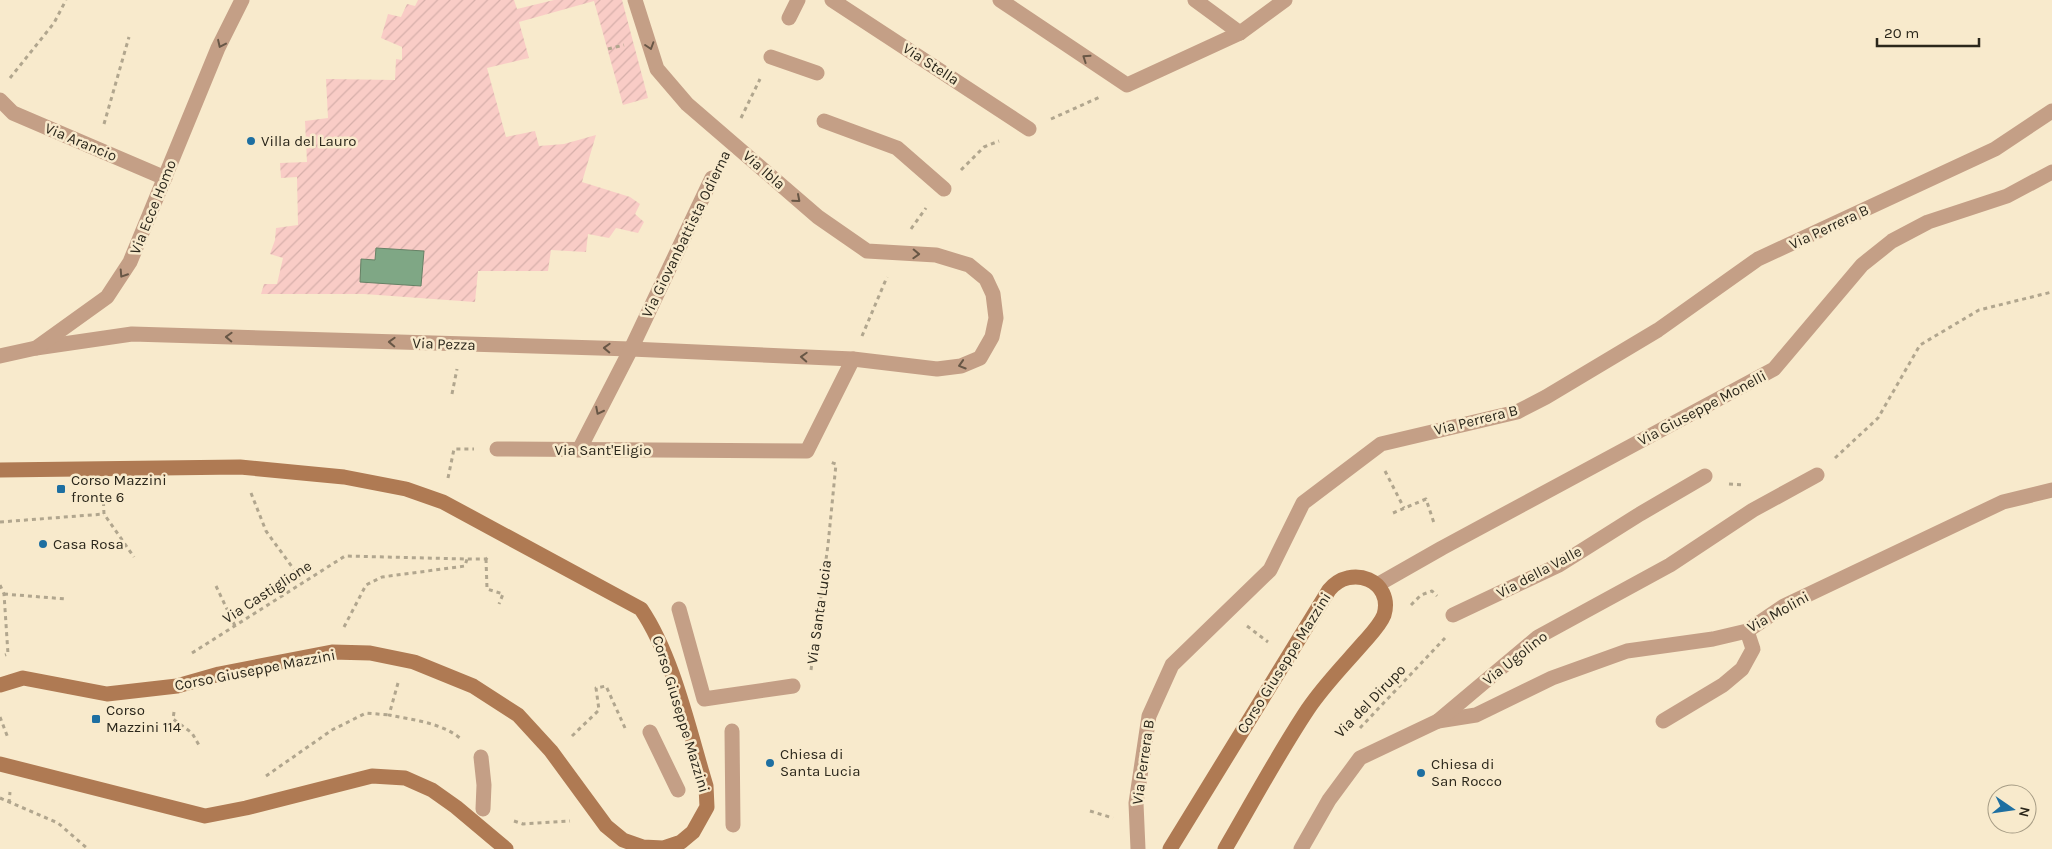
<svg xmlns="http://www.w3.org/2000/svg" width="2052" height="849" font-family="Karla,sans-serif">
<defs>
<pattern id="garden-furrows" width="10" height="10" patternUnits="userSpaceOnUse" patternTransform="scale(1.25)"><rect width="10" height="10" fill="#f9ccc6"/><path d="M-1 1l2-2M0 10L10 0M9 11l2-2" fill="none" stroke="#d6afaa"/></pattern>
</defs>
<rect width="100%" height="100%" fill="#f8eacc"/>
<path fill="url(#garden-furrows)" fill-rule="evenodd" d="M 418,0 L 514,0 L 517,9 L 554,0 L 622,0 L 648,98 L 623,105 L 594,1 L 519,22 L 529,58 L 487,68 L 506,137 L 535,131 L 539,146 L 564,144 L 596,135 L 582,182 L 630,197 L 640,204 L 635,214 L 644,222 L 638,233 L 616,228 L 609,238 L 588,234 L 586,252 L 551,250 L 548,271 L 478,271 L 475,302 L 364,294 L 261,294 L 264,284 L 277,284 L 283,258 L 270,254 L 275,240 L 276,228 L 298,225 L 297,177 L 281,178 L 280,163 L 307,162 L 305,121 L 328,118 L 326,79 L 395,80 L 396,59 L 402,60 L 402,47 L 381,38 L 388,14 L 401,17 L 407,4 L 415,6 ZM 376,248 L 421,286 L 361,259 L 375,260 Z"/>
<path fill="#7fa785" stroke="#668165" d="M 376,248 L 424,251 L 421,286 L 360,282 L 361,259 L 375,260 Z"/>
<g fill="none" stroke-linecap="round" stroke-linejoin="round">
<g stroke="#b1a68e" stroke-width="3" stroke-dasharray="4 4" stroke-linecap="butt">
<path d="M 608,49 L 624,45"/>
<path d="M 10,78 L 54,23 L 66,0"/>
<path d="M 741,118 L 760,79"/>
<path d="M 1051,119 L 1100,97"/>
<path d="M 104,124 L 129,37"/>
<path d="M 961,170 L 984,147 L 999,141"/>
<path d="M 911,229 L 926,208"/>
<path d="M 862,336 L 887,277"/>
<path d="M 452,394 L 457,369"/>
<path d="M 1835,458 L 1878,418 L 1920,345 L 1979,310 L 2052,292"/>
<path d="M 1385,471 L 1404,508"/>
<path d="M 448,478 L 454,449 L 474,449"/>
<path d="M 1729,484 L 1745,485"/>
<path d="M 251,493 L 266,531 L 303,582"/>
<path d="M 103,494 L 104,514 L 134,557"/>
<path d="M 1393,513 L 1426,499 L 1434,523"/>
<path d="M 0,522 L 104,514"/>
<path d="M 486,559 L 487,589 L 503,594 L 499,604"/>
<path d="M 0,585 L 4,594 L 8,654 L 5,655"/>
<path d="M 216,586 L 235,626"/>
<path d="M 4,594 L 66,599"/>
<path d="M 1411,605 L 1421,595 L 1432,591 L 1437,596"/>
<path d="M 1247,626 L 1268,642"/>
<path d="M 344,627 L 366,585 L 382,577 L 465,566 L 467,559"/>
<path d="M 192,653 L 345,556 L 467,559 L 486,559 L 489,556"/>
<path d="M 811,670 L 828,545 L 836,464 L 830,462"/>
<path d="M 398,683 L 389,715 C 413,720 444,723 462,740"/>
<path d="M 174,712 L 173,719 L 192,733 L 200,747"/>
<path d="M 0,717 L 8,738"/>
<path d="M 1360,728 L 1445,638"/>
<path d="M 572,736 L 599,710 L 596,688 L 606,686 L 625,728"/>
<path d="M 266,776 L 332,730 L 366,713 L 389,715"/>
<path d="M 0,798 L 58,823 L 88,849"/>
<path d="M 9,803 L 10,792"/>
<path d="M 1090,811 L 1113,818"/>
<path d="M 514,821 L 523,824 L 570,821"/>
</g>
<path stroke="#c49f86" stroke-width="15" d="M 1663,721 L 1723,685 L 1742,669 L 1753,649 L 1747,631"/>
<g stroke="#c49f86" stroke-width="15">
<path d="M 832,0 L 1029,129"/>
<path d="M 1000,0 L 1127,85 L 1240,33 L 1285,0"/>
<path d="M 1195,0 L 1240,33"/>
<path d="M 789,18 L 798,0"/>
<path d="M 771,57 L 817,73"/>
<path d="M 0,100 L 13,113 L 165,178"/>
<path d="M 824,121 L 897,148 L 944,189"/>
<path d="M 36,348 L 132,334 L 631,349 L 853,359 L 937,369 L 961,366 L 980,358 L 992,337 L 996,318 L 993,294 L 986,279 L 969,265 L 936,255 L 867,251 L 818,217 L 687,104 L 657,69 L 635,0"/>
<path d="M 0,356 L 36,348 L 107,297 L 130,262 L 218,48 L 242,0"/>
<path d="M 497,449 L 807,451 L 853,359"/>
<path d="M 579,450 L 631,349 L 712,178"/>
<path d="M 1377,585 L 1442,548 L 1774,369 L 1862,265 L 1892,241 L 1928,222 L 2007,196 L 2052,172"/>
<path d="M 679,609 L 704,699 L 793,686"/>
<path d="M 1453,615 L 1559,565 L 1640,514 L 1705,476"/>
<path d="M 1438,721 L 1476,715 L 1552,678 L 1627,651 L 1713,639 L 1747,631 L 1784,606 L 2003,502 L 2052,490"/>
<path d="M 732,731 L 733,825"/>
<path d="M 650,732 L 678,790"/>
<path d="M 481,757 L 484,785 L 483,809"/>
<path d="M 1138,849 L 1136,803 L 1149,716 L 1172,665 L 1270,570 L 1303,503 L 1381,444 L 1517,412 L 1546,397 L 1658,330 L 1758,259 L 1995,149 L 2052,111"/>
<path d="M 1301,849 L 1329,800 L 1360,758 L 1438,721 L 1538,637 L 1670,565 L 1753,510 L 1817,475"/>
</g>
<g stroke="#af7a53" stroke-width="15">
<path d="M 0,470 L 240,467 L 344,477 L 406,489 L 443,502 L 641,609 C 673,656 689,730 706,786 L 707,807 L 693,832 L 681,842 L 663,848 L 643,847 L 623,840 L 606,826 L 551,751 L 518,715 L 473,686 L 414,662 L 370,653 L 332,652 L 219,674 L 177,686 L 107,694 L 23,678 L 0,685"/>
<path d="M 0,764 L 205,816 L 246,808 L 372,776 L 405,778 L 432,790 L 456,807 L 506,849"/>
<path d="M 1170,849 L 1329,590 C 1351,563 1394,581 1384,615 C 1380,625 1371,634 1364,642 C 1345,664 1324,685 1308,709 C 1278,754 1252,803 1225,849"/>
</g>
</g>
<defs><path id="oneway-chevron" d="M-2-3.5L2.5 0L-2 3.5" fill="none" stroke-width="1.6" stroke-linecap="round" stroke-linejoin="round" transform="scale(1.25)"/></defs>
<g stroke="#685746">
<use href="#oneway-chevron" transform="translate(221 44) rotate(115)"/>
<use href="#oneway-chevron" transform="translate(650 46) rotate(72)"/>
<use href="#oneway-chevron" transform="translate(1086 58) rotate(-146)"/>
<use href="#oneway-chevron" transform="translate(797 199) rotate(41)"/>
<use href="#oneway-chevron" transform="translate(916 254) rotate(2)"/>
<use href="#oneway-chevron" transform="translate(123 274) rotate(123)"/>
<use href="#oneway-chevron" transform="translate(229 337) rotate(-178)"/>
<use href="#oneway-chevron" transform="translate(392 342) rotate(-178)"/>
<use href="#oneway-chevron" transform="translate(607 348) rotate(-178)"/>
<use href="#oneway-chevron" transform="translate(804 357) rotate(-177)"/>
<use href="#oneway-chevron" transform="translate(962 365) rotate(163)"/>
<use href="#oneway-chevron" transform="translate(599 411) rotate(117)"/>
</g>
<g fill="#1e6fa1" stroke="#f8eacc" stroke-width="2">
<circle cx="251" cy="141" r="5"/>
<rect x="56" y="484" width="10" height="10" rx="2.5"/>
<circle cx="43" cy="544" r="5"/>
<rect x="91" y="714" width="10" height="10" rx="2.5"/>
<circle cx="770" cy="763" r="5"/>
<circle cx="1421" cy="773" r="5"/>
</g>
<g text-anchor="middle" stroke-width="5" stroke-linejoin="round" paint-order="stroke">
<g font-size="15" fill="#2b271b" stroke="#f8eacc">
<text transform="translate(931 64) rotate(33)" y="5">Via Stella</text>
<text transform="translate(81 142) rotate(23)" y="5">Via Arancio</text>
<text transform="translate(764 170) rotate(41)" y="5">Via Ibla</text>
<text transform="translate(153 207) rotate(-68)" y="5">Via Ecce Homo</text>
<text transform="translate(1829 227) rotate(-25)" y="5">Via Perrera B</text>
<text transform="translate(686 234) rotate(-64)" y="5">Via Giovanbattista Odierna</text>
<text transform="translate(444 344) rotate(2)" y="5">Via Pezza</text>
<text transform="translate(1702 408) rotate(-28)" y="5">Via Giuseppe Monelli</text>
<text transform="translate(1476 420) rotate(-14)" y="5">Via Perrera B</text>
<text x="603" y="455">Via Sant'Eligio</text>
<text transform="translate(1539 572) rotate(-28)" y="5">Via della Valle</text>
<text transform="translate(267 592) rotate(-33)" y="5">Via Castiglione</text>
<text transform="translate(819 612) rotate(-82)" y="5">Via Santa Lucia</text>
<text transform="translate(1778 612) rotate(-29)" y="5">Via Molini</text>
<text transform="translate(1515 658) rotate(-38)" y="5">Via Ugolino</text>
<text transform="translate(1284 663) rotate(-58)" y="5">Corso Giuseppe Mazzini</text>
<text transform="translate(255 670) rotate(-11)" y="5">Corso Giuseppe Mazzini</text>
<text transform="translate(1370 701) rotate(-46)" y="5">Via del Dirupo</text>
<text transform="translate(681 714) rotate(73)" y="5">Corso Giuseppe Mazzini</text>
<text transform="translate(1143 762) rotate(-82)" y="5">Via Perrera B</text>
</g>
<g font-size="15" fill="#2b271b" stroke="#f8eacc" text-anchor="start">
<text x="261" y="146">Villa del Lauro</text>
<text x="71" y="485">Corso Mazzini<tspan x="71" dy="17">fronte 6</tspan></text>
<text x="53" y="549">Casa Rosa</text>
<text x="106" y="715">Corso<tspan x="106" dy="17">Mazzini 114</tspan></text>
<text x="780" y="759">Chiesa di<tspan x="780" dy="17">Santa Lucia</tspan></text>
<text x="1431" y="769">Chiesa di<tspan x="1431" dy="17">San Rocco</tspan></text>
</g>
</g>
<g transform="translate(2012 809) rotate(103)"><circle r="24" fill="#f8eacc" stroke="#a69c85"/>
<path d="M0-4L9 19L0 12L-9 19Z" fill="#1e6fa1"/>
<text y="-8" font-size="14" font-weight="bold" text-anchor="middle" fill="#2b271b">N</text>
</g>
<path d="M1877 38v8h102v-8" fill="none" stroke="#2b271b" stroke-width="2.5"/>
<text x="1884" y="38" font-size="15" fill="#2b271b" stroke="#f8eacc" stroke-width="4" paint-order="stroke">20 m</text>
</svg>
